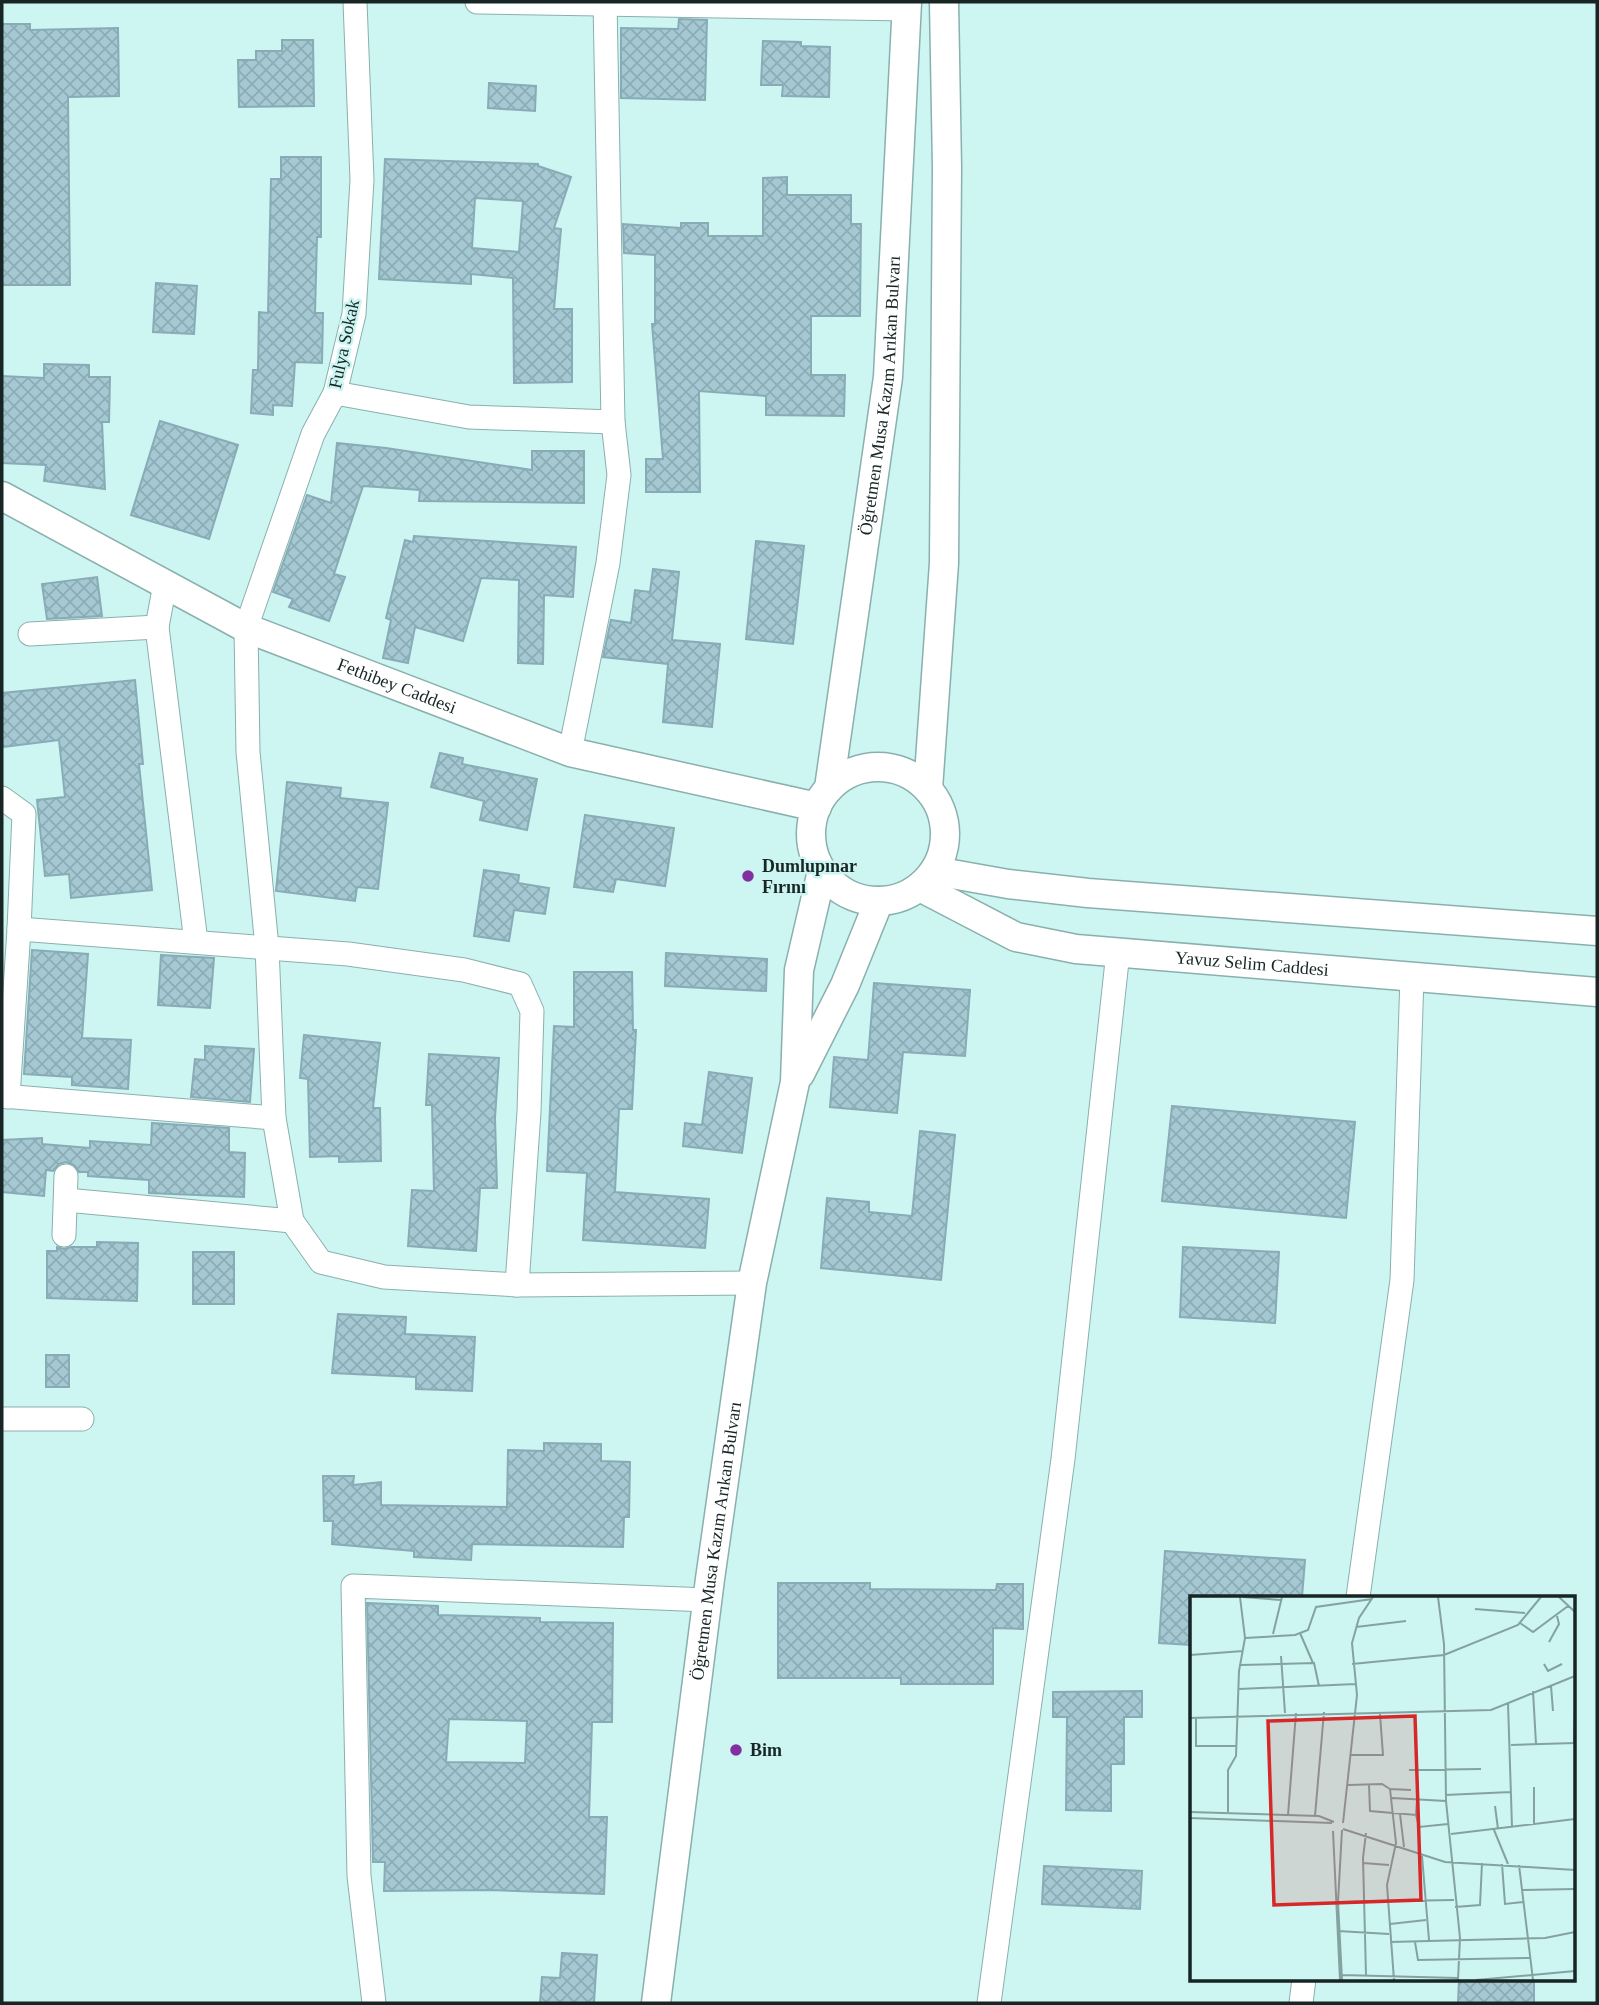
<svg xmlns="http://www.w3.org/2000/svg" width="1599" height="2005" font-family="'Times New Roman',serif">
<defs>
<pattern id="building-cross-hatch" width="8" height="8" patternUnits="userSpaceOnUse" patternTransform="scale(1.75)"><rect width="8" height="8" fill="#a5c9d3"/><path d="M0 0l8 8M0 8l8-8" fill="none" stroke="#8dacb5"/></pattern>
</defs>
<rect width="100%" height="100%" fill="#cdf5f2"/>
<g fill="url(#building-cross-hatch)" stroke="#88acb6" stroke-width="2" fill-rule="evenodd">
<path d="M 679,19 L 707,20 L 705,100 L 621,98 L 621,28 L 678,29 Z"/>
<path d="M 2,24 L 30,24 L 30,30 L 118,28 L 119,96 L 68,97 L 70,285 L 2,285 Z"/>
<path d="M 282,40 L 313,40 L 314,106 L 239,107 L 238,60 L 256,60 L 256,51 L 282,51 Z"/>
<path d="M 763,41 L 801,42 L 801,46 L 830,47 L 829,97 L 782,96 L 783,85 L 761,85 Z"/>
<path d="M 489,83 L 536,86 L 535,111 L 488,108 Z"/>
<path d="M 281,157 L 321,157 L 321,237 L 317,237 L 315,313 L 323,313 L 322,363 L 295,362 L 292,406 L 273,405 L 273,415 L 251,413 L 253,370 L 258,370 L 259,312 L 268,313 L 271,179 L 281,179 Z"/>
<path d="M 385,159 L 538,164 L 538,166 L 571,177 L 554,228 L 561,229 L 554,309 L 572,309 L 572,382 L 514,383 L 513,278 L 471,274 L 471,284 L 379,279 ZM 475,198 L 523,201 L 519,252 L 472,248 Z"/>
<path d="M 787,177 L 787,195 L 851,195 L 851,224 L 861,224 L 860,316 L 811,316 L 811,375 L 845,375 L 844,416 L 766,415 L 766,396 L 699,391 L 700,492 L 646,492 L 646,459 L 663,459 L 652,324 L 655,324 L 655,255 L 624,253 L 623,224 L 681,228 L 681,223 L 708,223 L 708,236 L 763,236 L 763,178 Z"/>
<path d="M 156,283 L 197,286 L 194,334 L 153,332 Z"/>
<path d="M 44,364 L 89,365 L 89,377 L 110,377 L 109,422 L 102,422 L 105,489 L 44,481 L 46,465 L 2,463 L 2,376 L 44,378 Z"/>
<path d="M 160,421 L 238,445 L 209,539 L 131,515 Z"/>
<path d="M 337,443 L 386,448 L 532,470 L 532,451 L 584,451 L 584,503 L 419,501 L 420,490 L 363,486 L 334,574 L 345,577 L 329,621 L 289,607 L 293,599 L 273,592 L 307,495 L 331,503 Z"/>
<path d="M 414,536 L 576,547 L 573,597 L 544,595 L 543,664 L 518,663 L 519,580 L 481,578 L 463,641 L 415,627 L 408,663 L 383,658 L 391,620 L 386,618 L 405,540 L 413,542 Z"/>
<path d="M 756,541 L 804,546 L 793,644 L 746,639 Z"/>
<path d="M 653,569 L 679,572 L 672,640 L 720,644 L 712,727 L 663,722 L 668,664 L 603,657 L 611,620 L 631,623 L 635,590 L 650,592 Z"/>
<path d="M 97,577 L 102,616 L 47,619 L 42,584 Z"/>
<path d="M 135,680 L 143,764 L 139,764 L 152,890 L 71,898 L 69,874 L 45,876 L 37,800 L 65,797 L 59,740 L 2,747 L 2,693 Z"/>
<path d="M 440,753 L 463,758 L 462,764 L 537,779 L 527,830 L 480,820 L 484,801 L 431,787 Z"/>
<path d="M 287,782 L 341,788 L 340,798 L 388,803 L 378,889 L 357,887 L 355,901 L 276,891 Z"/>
<path d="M 585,815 L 674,828 L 665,886 L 616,879 L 613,892 L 574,887 Z"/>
<path d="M 484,870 L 519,875 L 518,883 L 549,888 L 545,914 L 514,910 L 509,941 L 474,936 Z"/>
<path d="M 32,950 L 88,954 L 82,1038 L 131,1040 L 128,1089 L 72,1085 L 72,1077 L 24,1074 Z"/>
<path d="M 666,953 L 767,959 L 766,991 L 665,986 Z"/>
<path d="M 161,955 L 214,958 L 210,1008 L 158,1005 Z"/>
<path d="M 574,972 L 632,972 L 633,1030 L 636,1030 L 632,1109 L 619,1109 L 615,1192 L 709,1199 L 705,1248 L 583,1240 L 587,1173 L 547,1171 L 554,1026 L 574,1027 Z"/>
<path d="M 874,983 L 970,990 L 965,1056 L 903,1052 L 897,1113 L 830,1107 L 834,1057 L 868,1060 Z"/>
<path d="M 304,1035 L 380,1043 L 373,1108 L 380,1108 L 381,1161 L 339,1162 L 339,1156 L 310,1157 L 308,1079 L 300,1078 Z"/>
<path d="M 205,1046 L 254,1049 L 250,1102 L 191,1097 L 195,1059 L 205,1060 Z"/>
<path d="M 429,1054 L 499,1058 L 495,1118 L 497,1188 L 480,1188 L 476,1251 L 408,1246 L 412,1190 L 434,1191 L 432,1105 L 426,1105 Z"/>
<path d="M 709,1072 L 752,1078 L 742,1153 L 683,1146 L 685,1123 L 702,1125 Z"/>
<path d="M 1172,1106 L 1355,1122 L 1346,1218 L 1162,1201 Z"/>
<path d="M 152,1123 L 229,1128 L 229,1152 L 245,1153 L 244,1197 L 149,1193 L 149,1180 L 88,1176 L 88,1172 L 79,1172 L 74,1165 L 66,1162 L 59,1164 L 53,1171 L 46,1170 L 44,1196 L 2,1192 L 2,1140 L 42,1138 L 42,1144 L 90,1148 L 90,1141 L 151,1145 Z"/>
<path d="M 920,1131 L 955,1135 L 941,1280 L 821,1268 L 827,1198 L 869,1202 L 869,1212 L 912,1216 Z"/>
<path d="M 97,1242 L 138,1243 L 137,1301 L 47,1298 L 47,1251 L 57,1251 L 57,1247 L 64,1249 L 71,1247 L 97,1247 Z"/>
<path d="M 1183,1247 L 1279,1252 L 1275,1323 L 1180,1317 Z"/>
<rect x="193" y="1252" width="41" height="52"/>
<path d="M 338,1314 L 406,1317 L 405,1334 L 475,1337 L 472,1391 L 416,1389 L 416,1377 L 332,1373 Z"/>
<rect x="46" y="1355" width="23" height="32"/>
<path d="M 544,1443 L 601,1444 L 601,1461 L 630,1462 L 629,1517 L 624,1517 L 623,1547 L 472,1544 L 471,1560 L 414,1557 L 414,1551 L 332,1544 L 333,1521 L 324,1521 L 323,1476 L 354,1476 L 353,1485 L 381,1482 L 381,1505 L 507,1507 L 508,1450 L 544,1451 Z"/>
<path d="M 1165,1551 L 1305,1560 L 1302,1597 L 1191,1597 L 1191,1645 L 1159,1643 Z"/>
<path d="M 778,1583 L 870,1583 L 870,1589 L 996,1590 L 997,1584 L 1023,1584 L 1023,1629 L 993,1628 L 993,1684 L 901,1684 L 901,1678 L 778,1678 Z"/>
<path d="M 367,1603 L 438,1606 L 438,1615 L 540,1618 L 540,1622 L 613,1623 L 612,1722 L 592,1722 L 589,1817 L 607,1817 L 604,1894 L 490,1890 L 384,1891 L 385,1862 L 373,1862 ZM 449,1719 L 527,1721 L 525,1763 L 446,1762 Z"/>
<path d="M 1142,1691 L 1142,1717 L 1124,1717 L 1124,1764 L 1111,1764 L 1111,1811 L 1066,1810 L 1067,1717 L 1053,1717 L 1053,1692 Z"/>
<path d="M 1044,1866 L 1142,1871 L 1140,1909 L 1042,1904 Z"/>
<path d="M 562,1953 L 597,1955 L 594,2003 L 540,2003 L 542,1977 L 560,1978 Z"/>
<path d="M 1459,1979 L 1534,1979 L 1534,2003 L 1458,2003 Z"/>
</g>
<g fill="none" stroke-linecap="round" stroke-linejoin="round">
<defs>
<g id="minor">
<path d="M 355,2 L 362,180 L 354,314 L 335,393 L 313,434 L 246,628 L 248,752 L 267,947 L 274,1118 L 292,1221 L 321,1262 L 384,1277 L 517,1285 L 752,1283"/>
<path d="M 477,2 L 907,9"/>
<path d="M 335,393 L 469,417 L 613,422"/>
<path d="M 165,584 L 157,627 L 196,942"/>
<path d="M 30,634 L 157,627"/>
<path d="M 570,752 L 608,563 L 619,475 L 613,422 L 605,2"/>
<path d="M 2,798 L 24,814 L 19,929"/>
<path d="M 2,1096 L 274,1118"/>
<path d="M 8,1097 L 19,929 L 348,954 L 464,970 L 520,984 L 532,1011 L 529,1112 L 517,1285"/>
<path d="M 66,1200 L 292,1221"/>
<path d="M 64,1235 L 66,1176"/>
<path d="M 2,1419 L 82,1419"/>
<path d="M 1358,1597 L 1402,1280 L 1412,977"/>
<path d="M 374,2003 L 359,1876 L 353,1586 L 708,1600"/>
<path d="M 989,2003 L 1063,1459 L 1118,952"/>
<path d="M 1301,2003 L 1304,1979"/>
</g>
<g id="tertiary">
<path id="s1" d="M 2,496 L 246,628 L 570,752 L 817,807"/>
<circle cx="878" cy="834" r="67"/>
<path id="s2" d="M 829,788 L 888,377 L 907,2"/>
<path d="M 928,789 L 944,563 L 947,168 L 944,2"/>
<path d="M 935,871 L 1008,884 L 1088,893 L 1597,931"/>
<path id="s3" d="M 920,887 L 1016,937 L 1076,949 L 1597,992"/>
<path d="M 800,1074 L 845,985 L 879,901"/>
<path id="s4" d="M 656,2003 L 710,1579 L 752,1283 L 795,1082 L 799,970 L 822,871"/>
</g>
</defs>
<use href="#minor" stroke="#8ab0ad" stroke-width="25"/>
<use href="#tertiary" stroke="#8ab0ad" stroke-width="31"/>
<use href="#minor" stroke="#fff" stroke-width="23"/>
<use href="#tertiary" stroke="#fff" stroke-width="28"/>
</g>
<g fill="#8030a1" stroke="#cdf5f2" stroke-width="2.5">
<circle cx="748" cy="876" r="7"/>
<circle cx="736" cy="1750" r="7"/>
</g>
<g text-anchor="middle" stroke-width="5" stroke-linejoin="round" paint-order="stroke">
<g font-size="18" fill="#172625" stroke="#cdf5f2">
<text transform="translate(344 344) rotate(-78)" y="6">Fulya Sokak</text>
<text dy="6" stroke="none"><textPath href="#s2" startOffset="396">Öğretmen Musa Kazım Arıkan Bulvarı</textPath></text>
<text dy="6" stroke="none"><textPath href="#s1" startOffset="439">Fethibey Caddesi</textPath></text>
<text dy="6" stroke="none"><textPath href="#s3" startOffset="346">Yavuz Selim Caddesi</textPath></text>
<text dy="6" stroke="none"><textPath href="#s4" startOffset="466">Öğretmen Musa Kazım Arıkan Bulvarı</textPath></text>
</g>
<g font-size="18" font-weight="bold" fill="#172625" stroke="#cdf5f2" text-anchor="start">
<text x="762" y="872">Dumlupınar<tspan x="762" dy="21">Fırını</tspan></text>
<text x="750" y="1756">Bim</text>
</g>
</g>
<g transform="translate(1190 1596)">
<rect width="385" height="385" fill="#cdf5f2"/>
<path fill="none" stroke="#84a2a0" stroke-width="2" d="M 53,1 L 91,4M 248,1 L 254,48 L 256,205 L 270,342 L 268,384M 369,1 L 385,16M 285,13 L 335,17M 330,27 L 343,36 L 378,10M 166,31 L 216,25M 110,37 L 123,67M 83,38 L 92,1M 55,42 L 105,39 L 118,34 L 126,11 L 182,3M 359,46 L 369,28 L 367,20M 0,59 L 53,55M 91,60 L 95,117M 162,68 L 254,59 L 328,29 L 351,1M 354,68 L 358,75 L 372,68M 51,69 L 124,67 L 129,90M 361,90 L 363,115M 49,93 L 166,88M 343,95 L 346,148M 318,107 L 322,231M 6,121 L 6,150 L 47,150M 0,122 L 301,114 L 385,80M 384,146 L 385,111M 321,149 L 385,147M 161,159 L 193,159 L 190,118M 219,174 L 291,173M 158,189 L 192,188 L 200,193 L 206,247 L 197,289 L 204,384M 179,189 L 180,215 L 226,219 L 227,203M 200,193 L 221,194M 255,199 L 321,196M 202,202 L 256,205M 305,210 L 308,233M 0,216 L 129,220 L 144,226M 38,216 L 38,174 L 46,160 L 49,75 L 55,42 L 50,1M 210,218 L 214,251M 98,219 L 106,117M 226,219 L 229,231 L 258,228M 125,220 L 134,116M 0,222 L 142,227M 153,227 L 167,99 L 162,47 L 169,22 L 183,1M 344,228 L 344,191M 153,233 L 255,266 L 385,274M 152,234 L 148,306 L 152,384M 304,234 L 318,268M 143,235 L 150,384M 261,238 L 385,223M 232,260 L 239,344M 173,267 L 199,269M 312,268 L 315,308 L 333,306M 329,269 L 343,384M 332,294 L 385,293M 148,306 L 264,304M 265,311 L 290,309 L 292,267M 200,328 L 236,324M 148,335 L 199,338M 200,346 L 355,342 L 385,336M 225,346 L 228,364 L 340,362M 152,379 L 268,382M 176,379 L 173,262 L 176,237M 286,384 L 385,375"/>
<path fill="#d62828" fill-opacity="0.15" stroke="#d62828" stroke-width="3.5" d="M 225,120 L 231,304 L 84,309 L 78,125 Z"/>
<rect width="385" height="385" fill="none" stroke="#172625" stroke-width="3.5"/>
</g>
<rect width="1599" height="2005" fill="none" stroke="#172625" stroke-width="7"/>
</svg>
